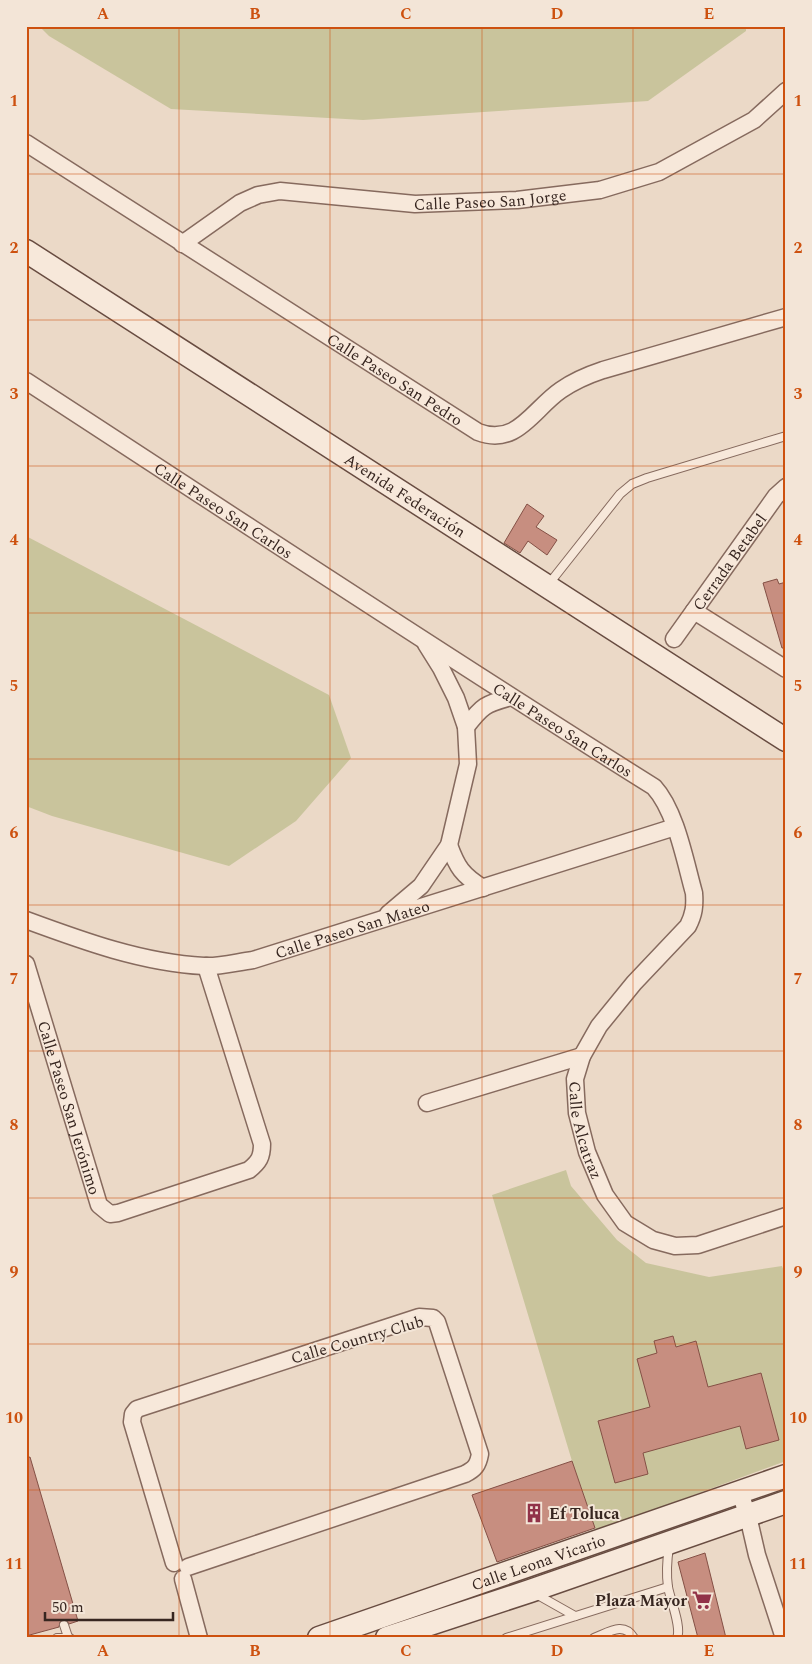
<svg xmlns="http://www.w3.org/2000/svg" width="812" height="1664" font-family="Spectral,serif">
<rect width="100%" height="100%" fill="#ebd9c7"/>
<g fill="#c9c49c">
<path d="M 39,26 L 746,26 L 746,31 L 648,101 L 363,120 L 171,109 L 49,36 Z"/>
<path d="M 26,536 L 329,695 L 351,758 L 296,821 L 229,866 L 52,816 L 26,806 Z"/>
<path d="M 566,1170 L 571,1186 L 617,1240 L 646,1263 L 709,1277 L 782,1266 L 786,1277 L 786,1461 L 596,1531 L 572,1461 L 492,1195 Z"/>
</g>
<g fill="#c78e80" stroke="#845045">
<path d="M 527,504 L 544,516 L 536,527 L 557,540 L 547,555 L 528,541 L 520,553 L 504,543 Z"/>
<path d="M 777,579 L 779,584 L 786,582 L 786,648 L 782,648 L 763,583 Z"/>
<path d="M 673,1336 L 676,1347 L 696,1341 L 708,1387 L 761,1373 L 779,1440 L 746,1449 L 740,1426 L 643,1453 L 648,1474 L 615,1483 L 598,1421 L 650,1407 L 637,1359 L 657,1353 L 654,1341 Z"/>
<path d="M 30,1457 L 78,1621 L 69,1624 L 67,1621 L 63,1620 L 60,1622 L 59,1627 L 26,1636 L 26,1458 Z"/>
<path d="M 572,1461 L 595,1528 L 497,1562 L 472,1495 Z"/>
<path d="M 705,1553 L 726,1638 L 698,1638 L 678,1562 Z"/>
</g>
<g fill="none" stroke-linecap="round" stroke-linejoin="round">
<defs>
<g id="lane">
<path d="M 548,585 L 620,494 L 632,484 L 647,478 L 786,436"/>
<path d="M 669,1547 C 667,1560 666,1573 668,1587 C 670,1599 682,1627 677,1638"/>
<path d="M 536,1594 L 575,1616"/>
<path d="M 64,1625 L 68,1637 L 70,1638"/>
<path d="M 57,1638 L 68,1638"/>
<path d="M 506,1638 L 668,1587"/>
<path d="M 594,1638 C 609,1632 624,1621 634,1638"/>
</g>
<g id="street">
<path id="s1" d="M 26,143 L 478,432 C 517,447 533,409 561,390 C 574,381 588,375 603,370 L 786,317"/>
<path id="s2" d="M 182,244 L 240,203 L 258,195 L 280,191 L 415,204 L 517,200 L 600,190 L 659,172 L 754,120 L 786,91"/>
<path id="s3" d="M 26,381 C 235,517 443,655 654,787 C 676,811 685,861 694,893 C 695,906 694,914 688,926 L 634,983 L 599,1026 L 582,1056 L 575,1079 L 577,1113 L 587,1152 L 605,1195 L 625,1223 L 653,1240 L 675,1246 L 698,1245 L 786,1216"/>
<path d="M 694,611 L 786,669"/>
<path id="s4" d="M 674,639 L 776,496 L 786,487"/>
<path d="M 466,727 C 482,706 485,704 511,697"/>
<path d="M 449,845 C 457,867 462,875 483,888"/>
<path d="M 388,914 L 421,886 L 449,845 L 468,764 L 466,727 L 456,698 L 441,668 L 426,644"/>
<path id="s5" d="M 26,920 C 83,941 143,963 204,966 C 220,967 237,962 253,960 L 675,827"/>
<path id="s6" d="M 26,964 L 99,1205 L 110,1214 L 118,1213 L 249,1170 C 259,1162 262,1157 262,1144 L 206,966"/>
<path d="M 427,1103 L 582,1056"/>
<path d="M 740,1493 L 748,1516 L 757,1555 L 784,1638"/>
<path d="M 174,1563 L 132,1422 L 133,1414 L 137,1409 L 419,1317 L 433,1318 L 437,1322 L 480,1454 C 478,1465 475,1469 465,1474 L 188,1567"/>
<path d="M 183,1579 L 199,1638"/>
</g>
<g id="secondary">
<path id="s7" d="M 26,251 L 786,740"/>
<path id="s8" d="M 319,1638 L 786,1476"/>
<path d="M 387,1638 L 530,1591 L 786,1502"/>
</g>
</defs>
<use href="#lane" stroke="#866a5e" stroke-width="10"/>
<use href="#street" stroke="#866a5e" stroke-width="19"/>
<use href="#secondary" stroke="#684c41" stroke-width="25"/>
<use href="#lane" stroke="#f7e8da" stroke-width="8"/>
<use href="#street" stroke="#f7e8da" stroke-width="16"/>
<use href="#secondary" stroke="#f7e8da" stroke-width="22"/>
</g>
<path fill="none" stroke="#cd510f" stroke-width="1" stroke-opacity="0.55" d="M 179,26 L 179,1638M 330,26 L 330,1638M 482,26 L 482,1638M 633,26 L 633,1638M 26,174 L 786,174M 26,320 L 786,320M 26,466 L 786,466M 26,613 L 786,613M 26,759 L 786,759M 26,905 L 786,905M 26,1051 L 786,1051M 26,1198 L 786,1198M 26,1344 L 786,1344M 26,1490 L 786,1490"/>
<defs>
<symbol id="building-bare" viewBox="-9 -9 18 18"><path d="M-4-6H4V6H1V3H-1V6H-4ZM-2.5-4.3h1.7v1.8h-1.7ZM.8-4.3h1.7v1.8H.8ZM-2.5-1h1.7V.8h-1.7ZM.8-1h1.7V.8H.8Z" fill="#913248" stroke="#f3e5d7" stroke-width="2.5" paint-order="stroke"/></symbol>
<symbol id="supermarket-bare" viewBox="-9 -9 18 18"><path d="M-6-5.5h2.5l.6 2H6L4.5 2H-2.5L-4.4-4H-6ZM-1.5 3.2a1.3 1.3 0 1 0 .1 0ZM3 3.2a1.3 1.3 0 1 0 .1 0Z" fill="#913248" stroke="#f3e5d7" stroke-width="2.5" paint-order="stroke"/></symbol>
</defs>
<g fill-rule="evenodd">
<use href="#building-bare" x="520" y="1499" width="28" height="28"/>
<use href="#supermarket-bare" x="688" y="1586" width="28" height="28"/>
</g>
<g text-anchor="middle" stroke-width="4" stroke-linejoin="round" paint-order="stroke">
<g font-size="16" fill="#372620" stroke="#f3e5d7">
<text dy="6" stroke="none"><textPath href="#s2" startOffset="324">Calle Paseo San Jorge</textPath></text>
<text dy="6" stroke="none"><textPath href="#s1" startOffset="438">Calle Paseo San Pedro</textPath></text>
<text dy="6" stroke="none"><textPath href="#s7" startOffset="451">Avenida Federación</textPath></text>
<text dy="6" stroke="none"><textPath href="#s3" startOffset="236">Calle Paseo San Carlos</textPath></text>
<text dy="6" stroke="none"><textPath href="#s4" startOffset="95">Cerrada Betabel</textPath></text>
<text dy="6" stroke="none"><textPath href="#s3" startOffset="640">Calle Paseo San Carlos</textPath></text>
<text dy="6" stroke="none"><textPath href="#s5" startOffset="338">Calle Paseo San Mateo</textPath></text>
<text dy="6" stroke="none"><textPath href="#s6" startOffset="150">Calle Paseo San Jerónimo</textPath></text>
<text dy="6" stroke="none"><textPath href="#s3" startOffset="1141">Calle Alcatraz</textPath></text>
<text transform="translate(357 1339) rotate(-16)" y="6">Calle Country Club</text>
<text dy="6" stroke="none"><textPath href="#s8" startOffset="232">Calle Leona Vicario</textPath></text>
</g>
<g font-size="16" font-weight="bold" fill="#372620" stroke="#f3e5d7" text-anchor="start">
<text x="549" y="1519">Ef Toluca</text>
<text x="687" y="1606" text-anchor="end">Plaza Mayor</text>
</g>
</g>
<rect width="812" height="1664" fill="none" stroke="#f3e5d7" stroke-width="55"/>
<path d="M45 1612v8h128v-8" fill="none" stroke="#372620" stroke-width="2.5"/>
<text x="52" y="1612" font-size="15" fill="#372620" stroke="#f3e5d7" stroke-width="4" paint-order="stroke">50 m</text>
<rect x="28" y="28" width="756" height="1608" fill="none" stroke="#cd510f" stroke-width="2"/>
<g font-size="16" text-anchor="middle" font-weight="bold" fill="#cd510f">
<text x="103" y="19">A</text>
<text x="255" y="19">B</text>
<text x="406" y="19">C</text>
<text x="557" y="19">D</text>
<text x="709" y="19">E</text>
<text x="14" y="106">1</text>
<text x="798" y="106">1</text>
<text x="14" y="253">2</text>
<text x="798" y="253">2</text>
<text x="14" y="399">3</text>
<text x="798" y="399">3</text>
<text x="14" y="545">4</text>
<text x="798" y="545">4</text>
<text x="14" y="691">5</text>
<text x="798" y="691">5</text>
<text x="14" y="838">6</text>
<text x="798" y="838">6</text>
<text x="14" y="984">7</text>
<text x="798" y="984">7</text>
<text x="14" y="1130">8</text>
<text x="798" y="1130">8</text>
<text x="14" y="1277">9</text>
<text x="798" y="1277">9</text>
<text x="14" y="1423">10</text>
<text x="798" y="1423">10</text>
<text x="14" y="1569">11</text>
<text x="798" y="1569">11</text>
<text x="103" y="1656">A</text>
<text x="255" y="1656">B</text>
<text x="406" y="1656">C</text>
<text x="557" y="1656">D</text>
<text x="709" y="1656">E</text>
</g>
</svg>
